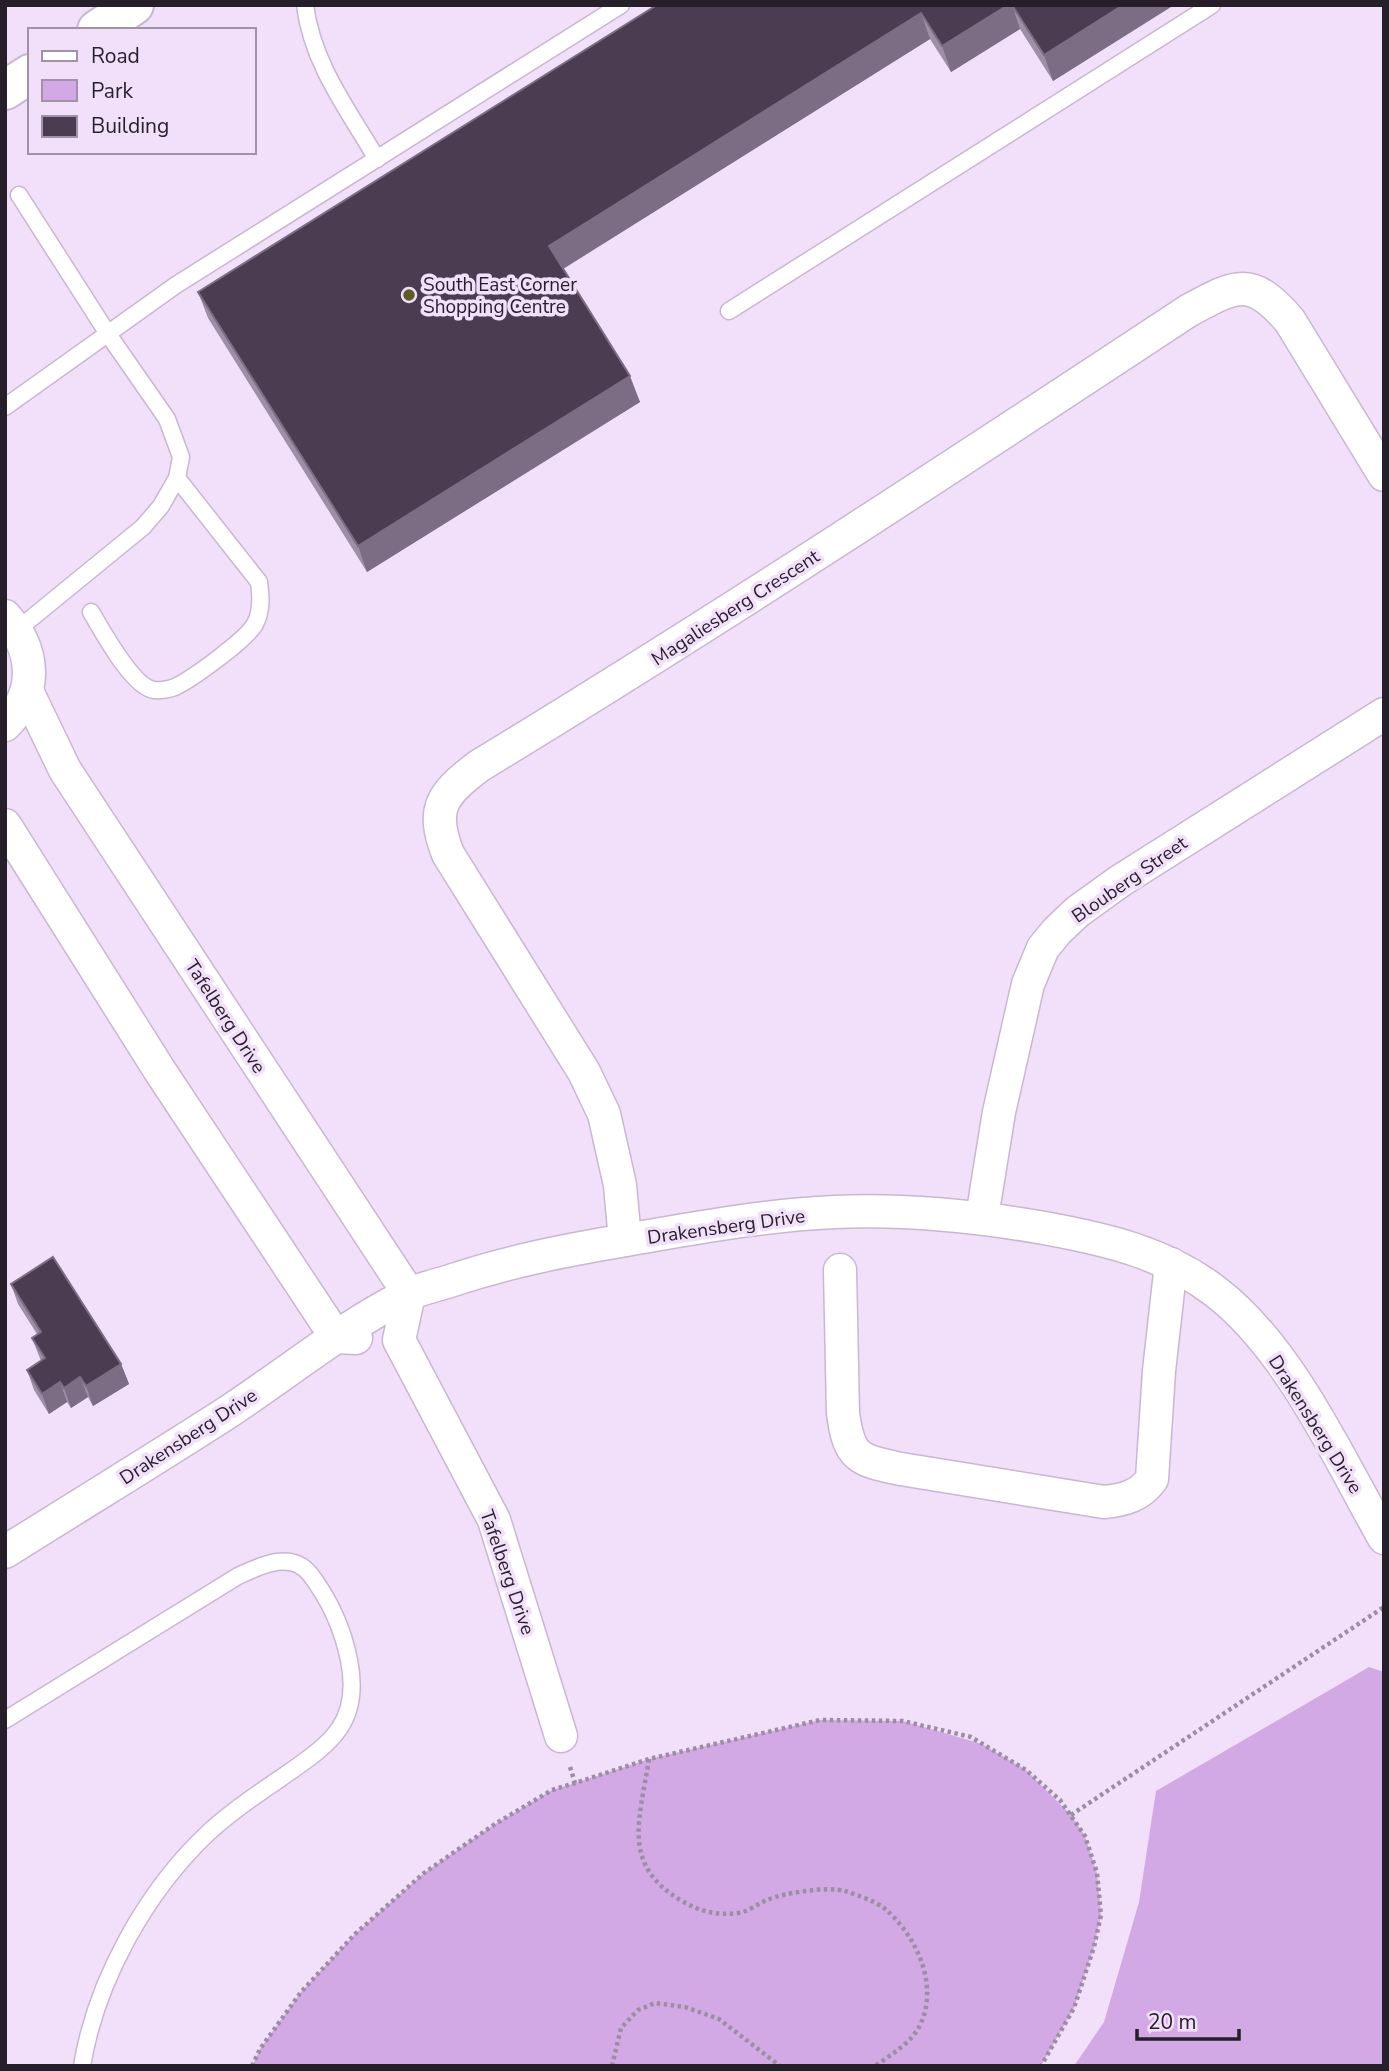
<svg xmlns="http://www.w3.org/2000/svg" width="1389" height="2071" font-family="'Nunito Sans',sans-serif">
<rect width="100%" height="100%" fill="#f2e0fb"/>
<g fill="#d2a9e4">
<path d="M 1369,1667 L 1384,1672 L 1384,2066 L 1074,2066 L 1104,2022 L 1139,1902 L 1156,1791 Z"/>
<path d="M 820,1720 L 903,1721 L 982,1744 L 1026,1770 L 1071,1815 L 1085,1836 L 1097,1873 L 1101,1915 L 1094,1947 L 1074,2008 L 1041,2066 L 252,2066 L 260,2049 L 301,1992 L 355,1934 L 424,1873 L 495,1824 L 552,1790 L 575,1783 L 649,1759 Z"/>
</g>
<g fill="none" stroke-linecap="round" stroke-linejoin="round">
<defs>
<g id="service">
<path d="M 305,5 C 312,63 348,110 377,159"/>
<path d="M 729,311 L 1212,5"/>
<path d="M 5,407 L 176,285 L 621,5"/>
<path d="M 91,612 C 102,630 132,687 154,690 C 159,691 170,689 175,687 C 192,679 246,640 255,624 C 262,611 261,596 259,582 L 177,478"/>
<path d="M 17,630 L 143,527 L 161,506 L 177,478 L 181,457 L 167,419 L 108,334 L 19,195"/>
<path d="M 5,1720 L 238,1576 C 260,1566 291,1550 310,1574 C 329,1599 343,1630 349,1660 C 362,1725 328,1745 281,1778 C 257,1794 231,1812 209,1832 C 146,1891 96,1981 82,2066"/>
</g>
<g id="minor">
<path d="M 5,616 C 35,650 39,692 5,725"/>
<path d="M 27,691 L 65,770 L 409,1294 L 399,1340 L 494,1520 L 561,1736"/>
<path d="M 5,825 L 160,1071 L 336,1337 L 356,1338"/>
<path d="M 982,1217 L 999,1112 L 1028,984 L 1043,948 L 1057,931 L 1077,912 L 1120,881 L 1384,714"/>
<path d="M 625,1240 L 620,1185 L 604,1114 L 584,1072 L 448,854 C 430,808 442,794 479,766 C 719,620 953,466 1188,311 C 1236,285 1251,275 1290,321 L 1384,475"/>
<path d="M 840,1270 L 843,1413 C 849,1459 859,1460 901,1469 L 1104,1502 C 1124,1500 1140,1496 1152,1479 L 1159,1371 L 1171,1264"/>
<path d="M 5,1552 C 78,1506 152,1461 225,1414 C 285,1375 342,1327 407,1295 C 422,1288 438,1285 453,1280 C 510,1261 567,1250 626,1240 C 695,1228 765,1215 835,1212 C 905,1209 975,1216 1044,1228 C 1105,1239 1166,1253 1216,1292 C 1289,1348 1339,1458 1384,1538"/>
</g>
<g id="secondary">
<path d="M 97,30 L 134,5"/>
<path d="M 5,90 L 30,74"/>
</g>
</defs>
<use href="#service" stroke="#c9b7d1" stroke-width="19"/>
<use href="#minor" stroke="#c9b7d1" stroke-width="35"/>
<use href="#secondary" stroke="#c9b7d1" stroke-width="42"/>
<g stroke="#9c8ea2" stroke-width="4.5" stroke-dasharray="3.5 3.5" stroke-linecap="butt">
<path d="M 649,1759 C 640,1819 620,1865 682,1901 C 699,1911 717,1916 738,1913 C 748,1912 757,1904 767,1900 C 782,1893 829,1886 845,1891 C 857,1895 875,1901 884,1908 C 915,1934 939,1983 921,2023 C 913,2042 892,2054 875,2066"/>
<path d="M 570,1767 L 575,1783"/>
<path d="M 1071,1815 L 1384,1607"/>
<path d="M 252,2066 L 260,2049 L 301,1992 L 355,1934 L 424,1873 L 495,1824 L 552,1790 L 575,1783 L 649,1759 L 820,1720 L 903,1721 L 971,1737 L 1026,1770 L 1060,1800 L 1085,1836 L 1097,1873 L 1101,1915 L 1094,1947 L 1074,2008 L 1041,2066"/>
<path d="M 612,2066 L 621,2028 L 638,2010 L 655,2003 L 685,2007 L 719,2019 L 780,2066"/>
</g>
<use href="#service" stroke="#fff" stroke-width="16"/>
<use href="#minor" stroke="#fff" stroke-width="32"/>
<use href="#secondary" stroke="#fff" stroke-width="38"/>
</g>
<g fill="#9e8ea6">
<path d="M 657,5 L 1174,5 L 1053,81 L 1020,29 L 951,72 L 930,39 L 563,269 L 640,402 L 367,572 L 208,318 L 198,292 Z"/>
<path d="M 11,1284 L 121,1364 L 129,1384 L 93,1406 L 88,1397 L 71,1408 L 67,1402 L 49,1414 L 34,1390 L 27,1370 L 41,1361 L 32,1338 L 37,1334 L 18,1304 Z"/>
</g>
<g fill="#7d6d84">
<path d="M 1008,5 L 1012,5 L 1020,29 L 951,72 L 942,46 Z"/>
<path d="M 1123,5 L 1174,5 L 1053,81 L 1044,55 Z"/>
<path d="M 921,13 L 930,39 L 558,272 L 549,246 Z"/>
<path d="M 630,376 L 640,402 L 367,572 L 358,546 Z"/>
<path d="M 121,1364 L 129,1384 L 93,1406 L 86,1386 Z"/>
<path d="M 80,1377 L 88,1397 L 71,1408 L 64,1388 Z"/>
<path d="M 60,1382 L 67,1402 L 49,1414 L 42,1394 Z"/>
</g>
<g fill="#4b3c51" stroke="#7d6d84" stroke-width="2">
<path d="M 657,5 L 1008,5 L 942,46 L 921,13 L 549,246 L 630,376 L 358,546 L 198,292 Z"/>
<path d="M 1012,5 L 1123,5 L 1044,55 Z"/>
<path d="M 53,1257 L 121,1364 L 86,1386 L 80,1377 L 64,1388 L 60,1382 L 42,1394 L 27,1370 L 45,1358 L 32,1338 L 41,1332 L 11,1284 Z"/>
</g>
<circle fill="#5e5b27" stroke="#f2e0fb" stroke-width="2.5" cx="409" cy="295" r="7"/>
<g text-anchor="middle" stroke-width="7" stroke-linejoin="round" paint-order="stroke">
<g font-size="19" fill="#261f29" stroke="#f2e0fb" text-anchor="start">
<text x="423" y="291">South East Corner<tspan x="423" dy="22">Shopping Centre</tspan></text>
</g>
<g font-size="19" fill="#261f29" stroke="#f2e0fb">
<text transform="translate(735 607) rotate(-33)" y="7">Magaliesberg Crescent</text>
<text transform="translate(1129 879) rotate(-35)" y="7">Blouberg Street</text>
<text transform="translate(226 1016) rotate(57)" y="7">Tafelberg Drive</text>
<text transform="translate(726 1226) rotate(-8)" y="7">Drakensberg Drive</text>
<text transform="translate(1316 1424) rotate(58)" y="7">Drakensberg Drive</text>
<text transform="translate(188 1436) rotate(-33)" y="7">Drakensberg Drive</text>
<text transform="translate(508 1572) rotate(71)" y="7">Tafelberg Drive</text>
</g>
</g>
<rect width="1389" height="2071" fill="none" stroke="#261f29" stroke-width="14"/>
<rect x="28" y="28" width="228" height="126" fill="#f2e0fb" stroke="#a093a7" stroke-width="2"/>
<rect x="42" y="51" width="35" height="10" fill="#ffffff" stroke="#a093a7" stroke-width="2"/>
<text x="91" y="63" font-size="21" fill="#261f29">Road</text>
<rect x="42" y="80" width="35" height="21" fill="#d2a9e4" stroke="#a093a7" stroke-width="2"/>
<text x="91" y="98" font-size="21" fill="#261f29">Park</text>
<rect x="42" y="116" width="35" height="21" fill="#4b3c51" stroke="#a093a7" stroke-width="2"/>
<text x="91" y="133" font-size="21" fill="#261f29">Building</text>
<path d="M1137 2029v10h102v-10" fill="none" stroke="#261f29" stroke-width="3.5"/>
<text x="1148" y="2029" font-size="21" fill="#261f29" stroke="#f2e0fb" stroke-width="5" paint-order="stroke">20 m</text>
</svg>
